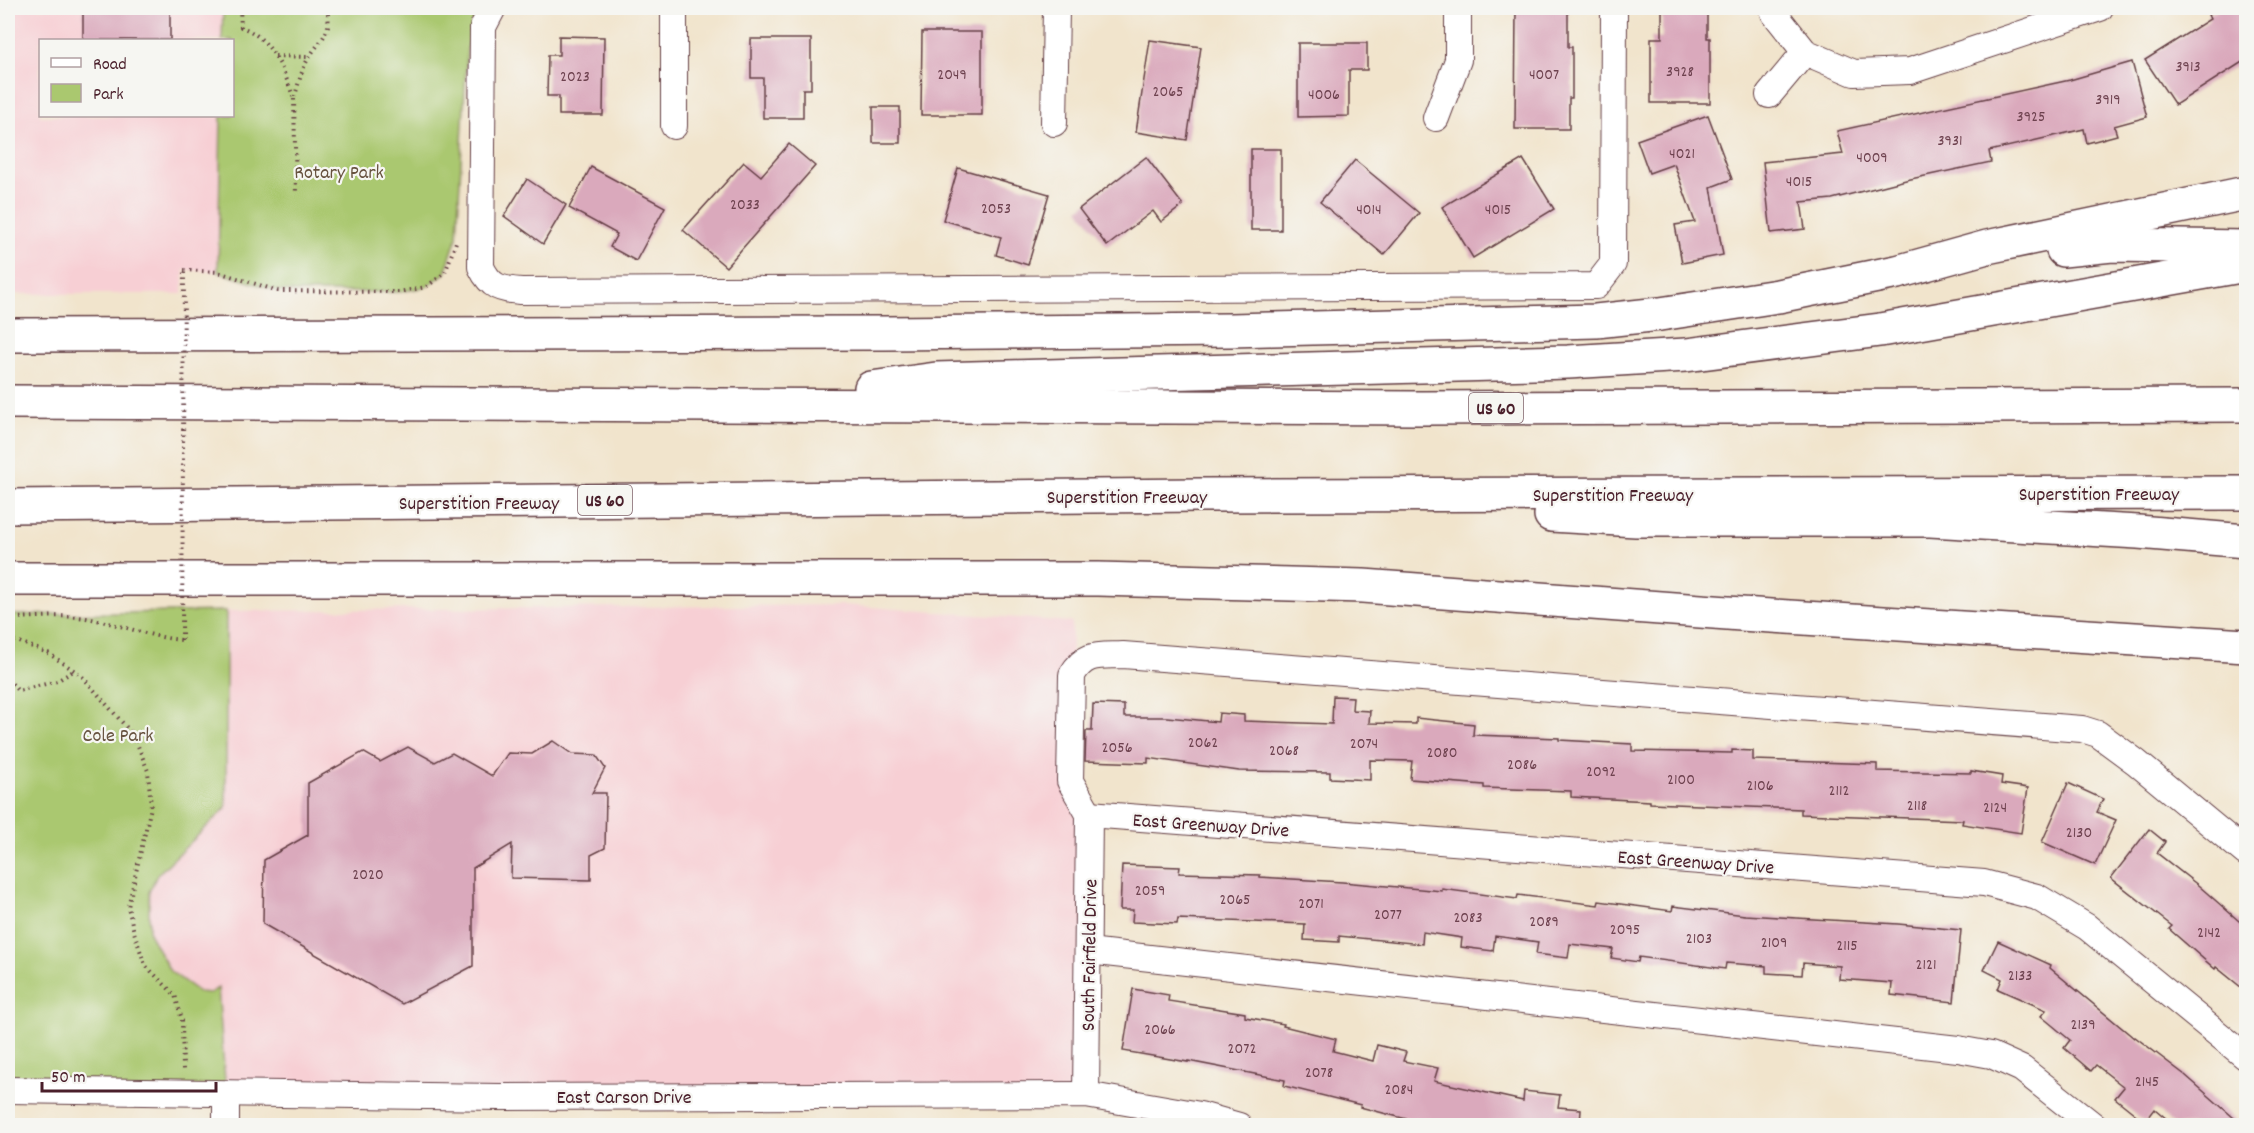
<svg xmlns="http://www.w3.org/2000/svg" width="2254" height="1133" font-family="Dekko,sans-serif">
<rect width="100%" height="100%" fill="#f6f6f2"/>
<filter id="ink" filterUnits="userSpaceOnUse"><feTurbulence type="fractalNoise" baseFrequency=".0167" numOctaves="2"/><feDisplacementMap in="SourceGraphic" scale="12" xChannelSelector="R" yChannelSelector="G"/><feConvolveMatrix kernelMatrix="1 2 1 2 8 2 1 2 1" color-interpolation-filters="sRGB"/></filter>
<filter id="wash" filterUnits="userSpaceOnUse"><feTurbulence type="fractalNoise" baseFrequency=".008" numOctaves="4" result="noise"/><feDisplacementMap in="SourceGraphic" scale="24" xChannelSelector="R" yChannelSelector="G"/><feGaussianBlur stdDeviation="1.35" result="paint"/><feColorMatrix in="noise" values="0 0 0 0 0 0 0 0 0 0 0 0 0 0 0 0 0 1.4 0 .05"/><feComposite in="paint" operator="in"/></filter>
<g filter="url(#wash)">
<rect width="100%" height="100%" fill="#f1e4cc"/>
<g fill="#f7cfd4">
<path d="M 8,8 L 223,8 L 222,40 L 40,40 L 40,116 L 221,116 L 218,272 L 184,270 L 183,294 L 8,294 Z"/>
<path d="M 843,605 L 1072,622 L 1070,781 L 1089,814 L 1086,1095 L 226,1094 L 218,989 L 210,994 L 199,992 L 170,971 L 155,953 L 149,933 L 149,892 L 157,875 L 226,808 L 226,611 Z"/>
</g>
<g fill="#aac86f" stroke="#7a744d" stroke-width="1.5">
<path d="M 223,8 L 498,8 L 482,18 L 467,49 L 457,237 L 445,273 L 426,287 L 399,292 L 297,292 L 278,291 L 218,272 L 221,116 L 232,116 L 232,40 L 222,40 Z"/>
<path d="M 226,611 L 226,808 L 157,875 L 149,892 L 149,933 L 170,971 L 199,992 L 210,993 L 218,988 L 226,1094 L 8,1090 L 8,615 Z"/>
</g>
<g id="blocks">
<g fill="#daa9bc">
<rect x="83" y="8" width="87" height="32"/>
<path d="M 1516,8 L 1568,8 L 1568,47 L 1572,47 L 1572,98 L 1569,98 L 1569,129 L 1515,129 Z"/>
<path d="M 1662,8 L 1707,8 L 1707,38 L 1710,38 L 1710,103 L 1651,103 L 1651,38 L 1662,38 Z"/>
<path d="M 2219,8 L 2247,8 L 2247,59 L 2175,105 L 2145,60 L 2210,19 L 2208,15 Z"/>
<path d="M 922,32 L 982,32 L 982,115 L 921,115 Z"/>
<path d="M 559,36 L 604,37 L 603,115 L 559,115 L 559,96 L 547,96 L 548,55 L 559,55 Z"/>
<path d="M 751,39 L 811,39 L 811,89 L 803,89 L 803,118 L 763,118 L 763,78 L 751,78 Z"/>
<path d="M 1150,40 L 1201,47 L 1187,140 L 1136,132 Z"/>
<path d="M 1298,43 L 1367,43 L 1367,70 L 1349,70 L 1349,116 L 1298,117 Z"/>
<path d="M 2132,62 L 2147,117 L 2114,126 L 2117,135 L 2087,143 L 2084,129 L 1989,151 L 1991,162 L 1906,180 L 1832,199 L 1801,202 L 1805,229 L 1771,233 L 1763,162 L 1843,154 L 1837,131 L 2070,80 Z"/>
<rect x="873" y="107" width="27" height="36"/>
<path d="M 1708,115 L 1732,179 L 1711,187 L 1723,255 L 1682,263 L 1675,225 L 1695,222 L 1674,164 L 1649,173 L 1637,140 Z"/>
<path d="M 789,144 L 815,166 L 726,267 L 683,230 L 744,162 L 761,176 Z"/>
<rect x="1251" y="149" width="30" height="81"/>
<path d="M 1146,157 L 1183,205 L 1161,222 L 1153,211 L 1107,246 L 1079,209 Z"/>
<path d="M 1523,159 L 1554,209 L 1473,258 L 1442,207 Z"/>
<path d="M 1355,160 L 1419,213 L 1384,255 L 1320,202 Z"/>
<path d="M 591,167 L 665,207 L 636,261 L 610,247 L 617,234 L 569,208 Z"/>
<path d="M 958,168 L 1049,194 L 1028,265 L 996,255 L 1001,237 L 943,220 Z"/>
<path d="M 527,179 L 566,205 L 543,244 L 504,216 Z"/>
<path d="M 1333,696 L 1353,697 L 1352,710 L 1370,711 L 1369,723 L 1416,724 L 1416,718 L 1474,724 L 1473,735 L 1559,738 L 1559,740 L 1632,744 L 1632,751 L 1732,753 L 1732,750 L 1753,751 L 1753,760 L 1877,764 L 1877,771 L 1971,773 L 1971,771 L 2002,776 L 2001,784 L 2028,788 L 2021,833 L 1962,824 L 1963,820 L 1801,814 L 1801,809 L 1650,803 L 1650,801 L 1571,797 L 1571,791 L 1484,788 L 1484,785 L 1410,779 L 1412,761 L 1370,760 L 1370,780 L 1330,778 L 1330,772 L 1239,771 L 1148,758 L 1148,763 L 1085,761 L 1086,731 L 1092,731 L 1093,704 L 1124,705 L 1124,717 L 1167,717 L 1218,722 L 1219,713 L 1244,715 L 1244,721 L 1332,724 Z"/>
<path d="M 553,741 L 572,754 L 596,755 L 605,768 L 592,793 L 606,793 L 605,848 L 591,855 L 591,880 L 511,878 L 512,844 L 473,868 L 473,966 L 402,1004 L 263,924 L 264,860 L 308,835 L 308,783 L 363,752 L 380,762 L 408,747 L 435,762 L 452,753 L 492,776 L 508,753 L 532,754 Z"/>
<path d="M 2068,783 L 2103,799 L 2097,812 L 2116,820 L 2095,865 L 2042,842 Z"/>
<path d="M 2149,829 L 2165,842 L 2157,853 L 2199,886 L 2247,928 L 2247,992 L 2216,967 L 2215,969 L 2169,929 L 2172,926 L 2111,878 Z"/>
<path d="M 1122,865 L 1180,867 L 1179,873 L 1260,875 L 1260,877 L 1342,882 L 1442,891 L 1442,889 L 1517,899 L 1518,895 L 1598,905 L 1599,901 L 1672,911 L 1673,906 L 1745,915 L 1898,924 L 1961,930 L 1954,1002 L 1891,995 L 1892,983 L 1839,979 L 1840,966 L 1803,963 L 1802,975 L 1766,973 L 1766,966 L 1726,963 L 1725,969 L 1639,957 L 1638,962 L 1611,958 L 1613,949 L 1570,944 L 1568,958 L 1536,954 L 1538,942 L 1495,936 L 1493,951 L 1461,947 L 1462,938 L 1423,932 L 1422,944 L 1339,936 L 1339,942 L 1304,940 L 1305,924 L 1178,919 L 1177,924 L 1132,922 L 1133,910 L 1120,910 Z"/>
<path d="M 1998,941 L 2051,965 L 2050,968 L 2134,1038 L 2135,1037 L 2185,1075 L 2242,1125 L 2174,1125 L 2155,1109 L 2145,1122 L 2115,1098 L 2124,1087 L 2096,1065 L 2091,1071 L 2064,1048 L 2070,1040 L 2041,1016 L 2046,1010 L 1998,989 L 2002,979 L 1984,970 Z"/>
<path d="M 1133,989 L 1169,995 L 1168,1001 L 1245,1013 L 1245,1017 L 1284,1024 L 1283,1026 L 1336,1039 L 1333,1051 L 1373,1061 L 1377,1045 L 1406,1052 L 1403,1061 L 1438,1068 L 1434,1081 L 1523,1101 L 1524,1091 L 1560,1095 L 1558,1107 L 1581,1109 L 1580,1125 L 1443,1125 L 1423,1121 L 1422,1123 L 1360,1107 L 1361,1105 L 1284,1086 L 1285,1080 L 1188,1061 L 1188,1062 L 1123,1051 Z"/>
</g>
</g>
</g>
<g filter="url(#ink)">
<use href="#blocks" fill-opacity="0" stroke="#633d43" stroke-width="1.5"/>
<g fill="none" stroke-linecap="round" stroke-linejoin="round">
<defs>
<g id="minor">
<path d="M 493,8 L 483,27 L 481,267 C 491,288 500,289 521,291 L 1596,286 L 1613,264 L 1614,8"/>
<path d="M 674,8 L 674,126"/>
<path d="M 1773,8 L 1774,13 L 1805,52 L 1854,73 L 1910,71 L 2100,8"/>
<path d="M 1769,95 L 1805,52"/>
<path d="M 1436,118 L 1458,60 L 1458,8"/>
<path d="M 1054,123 L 1056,8"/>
<path d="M 1089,814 L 1070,781 L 1072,675 C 1085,652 1099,656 1123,655 L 2082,729 L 2098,734 L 2136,762 L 2246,853"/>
<path d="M 1089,814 L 1984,883 L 2037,897 L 2087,927 L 2246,1057"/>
<path d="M 1088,951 L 1958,1049 L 1991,1055 L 2022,1069 L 2094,1126"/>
<path d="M 8,1090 L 499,1097 L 1086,1095 L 1200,1115 L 1239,1126"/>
<path d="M 226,1094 L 226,1126"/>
<path d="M 1086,1095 L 1089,814"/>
</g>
<g id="highway">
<path d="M 2063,250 L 2112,245 L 2246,247"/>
<path d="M 8,335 L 885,333 L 1231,330 L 1596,321 L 1660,314 L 1778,296 L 1897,272 L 1987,247 L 2246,193"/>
<path d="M 871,388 L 936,379 L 1568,362 L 1686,355 L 1880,330 L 2246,265"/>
<path d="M 8,402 L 1421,408 L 2246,405"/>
<path d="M 8,506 L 1202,495 L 2246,493"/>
<path d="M 1551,515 L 1636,520 L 1930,520 L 2138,532 L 2246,541"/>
<path d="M 8,579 L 1098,579 L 1363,586 L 1741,614 L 2246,646"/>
</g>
</defs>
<use href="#minor" stroke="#633d43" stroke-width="28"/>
<use href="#highway" stroke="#633d43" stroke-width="36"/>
<g stroke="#633d43" stroke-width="4" stroke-dasharray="1.5 4.5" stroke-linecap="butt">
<path d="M 240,8 L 241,27 C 272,38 284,71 294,99 C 298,86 301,71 308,59 C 320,39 333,34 327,8"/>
<path d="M 275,56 L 309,57"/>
<path d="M 294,99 L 296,194"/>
<path d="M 184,270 L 218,272 L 278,291 L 399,292 L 426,287 L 445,273 L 456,242"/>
<path d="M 8,618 C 30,618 55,615 78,617 C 114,621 146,637 182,640"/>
<path d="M 8,640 L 17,641 L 48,653 L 81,675 L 134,736 L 148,771 L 151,807 L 128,907 L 134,932 L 145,965 L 175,995 L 182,1020 L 183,1070"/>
<path d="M 8,679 L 18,691 L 57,681 L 75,670"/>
</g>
<use href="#minor" stroke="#fff" stroke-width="26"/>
<use href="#highway" stroke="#fff" stroke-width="33"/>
<path stroke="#633d43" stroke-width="4" stroke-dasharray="1.5 4.5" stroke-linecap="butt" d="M 182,640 L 184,270"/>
</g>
</g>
<g text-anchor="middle" stroke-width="4.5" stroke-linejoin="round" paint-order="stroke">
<g font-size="16" fill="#6e424f">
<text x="2188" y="71">3913</text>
<text x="1680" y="76">3928</text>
<text x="952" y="79">2049</text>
<text x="1544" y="79">4007</text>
<text x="575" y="81">2023</text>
<text x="1168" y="96">2065</text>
<text x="1324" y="99">4006</text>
<text x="2108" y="104">3919</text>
<text x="2031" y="121">3925</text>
<text x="1950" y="145">3931</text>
<text x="1682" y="158">4021</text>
<text x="1872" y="162">4009</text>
<text x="1799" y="186">4015</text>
<text x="745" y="209">2033</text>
<text x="996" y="213">2053</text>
<text x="1369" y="214">4014</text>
<text x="1498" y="214">4015</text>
<text x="1203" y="747">2062</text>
<text x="1364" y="748">2074</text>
<text x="1117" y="752">2056</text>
<text x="1284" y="755">2068</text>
<text x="1442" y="757">2080</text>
<text x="1522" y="769">2086</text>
<text x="1601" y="776">2092</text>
<text x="1681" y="784">2100</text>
<text x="1760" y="790">2106</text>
<text x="1839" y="795">2112</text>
<text x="1917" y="810">2118</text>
<text x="1995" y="812">2124</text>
<text x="2079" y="837">2130</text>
<text x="368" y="879">2020</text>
<text x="1150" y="895">2059</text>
<text x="1235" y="904">2065</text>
<text x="1311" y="908">2071</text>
<text x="1388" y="919">2077</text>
<text x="1468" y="922">2083</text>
<text x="1544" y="926">2089</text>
<text x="1625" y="934">2095</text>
<text x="2209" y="937">2142</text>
<text x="1699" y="943">2103</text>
<text x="1774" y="947">2109</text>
<text x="1847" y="950">2115</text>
<text x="1926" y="969">2121</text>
<text x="2020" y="980">2133</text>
<text x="2083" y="1029">2139</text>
<text x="1160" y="1034">2066</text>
<text x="1242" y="1053">2072</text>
<text x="1319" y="1077">2078</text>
<text x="2147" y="1086">2145</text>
<text x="1399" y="1094">2084</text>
</g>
<g fill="#f6f6f2" stroke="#7e6067" stroke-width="1.5">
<rect x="1469" y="393" width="54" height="30" rx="4.5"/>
<rect x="578" y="485" width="54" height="30" rx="4.5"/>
</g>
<g font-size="18" font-weight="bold" fill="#4a1f2b">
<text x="1496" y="414">US 60</text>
<text x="605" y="506">US 60</text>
</g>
<g font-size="20" fill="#67523f" stroke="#f6f6f2">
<text x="339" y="178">Rotary Park</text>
<text x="118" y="741">Cole Park</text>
</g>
<g font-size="20" fill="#4a1f2b" stroke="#f6f6f2">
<text x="2099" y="500">Superstition Freeway</text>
<text x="1613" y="501">Superstition Freeway</text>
<text x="1127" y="503">Superstition Freeway</text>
<text x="479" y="509">Superstition Freeway</text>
<text transform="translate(1211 824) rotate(4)" y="7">East Greenway Drive</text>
<text transform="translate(1696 861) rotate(4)" y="7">East Greenway Drive</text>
<text transform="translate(1088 955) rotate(-89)" y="7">South Fairfield Drive</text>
<text x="624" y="1103">East Carson Drive</text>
</g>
</g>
<rect width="2254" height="1133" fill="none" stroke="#f6f6f2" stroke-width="30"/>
<rect x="39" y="39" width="195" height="78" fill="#f6f6f2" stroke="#b1a0a2" stroke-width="1.5"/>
<rect x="51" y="58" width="30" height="9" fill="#ffffff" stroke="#b1a0a2" stroke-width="1.5"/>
<text x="93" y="69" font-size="18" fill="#4a1f2b">Road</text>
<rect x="51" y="84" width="30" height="18" fill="#aac86f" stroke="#b1a0a2" stroke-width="1.5"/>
<text x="93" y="99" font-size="18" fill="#4a1f2b">Park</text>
<path d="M42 1082v9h174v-9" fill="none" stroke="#4a1f2b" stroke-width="3"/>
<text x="51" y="1082" font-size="18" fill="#4a1f2b" stroke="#f6f6f2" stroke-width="4.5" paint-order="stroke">50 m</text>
</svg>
